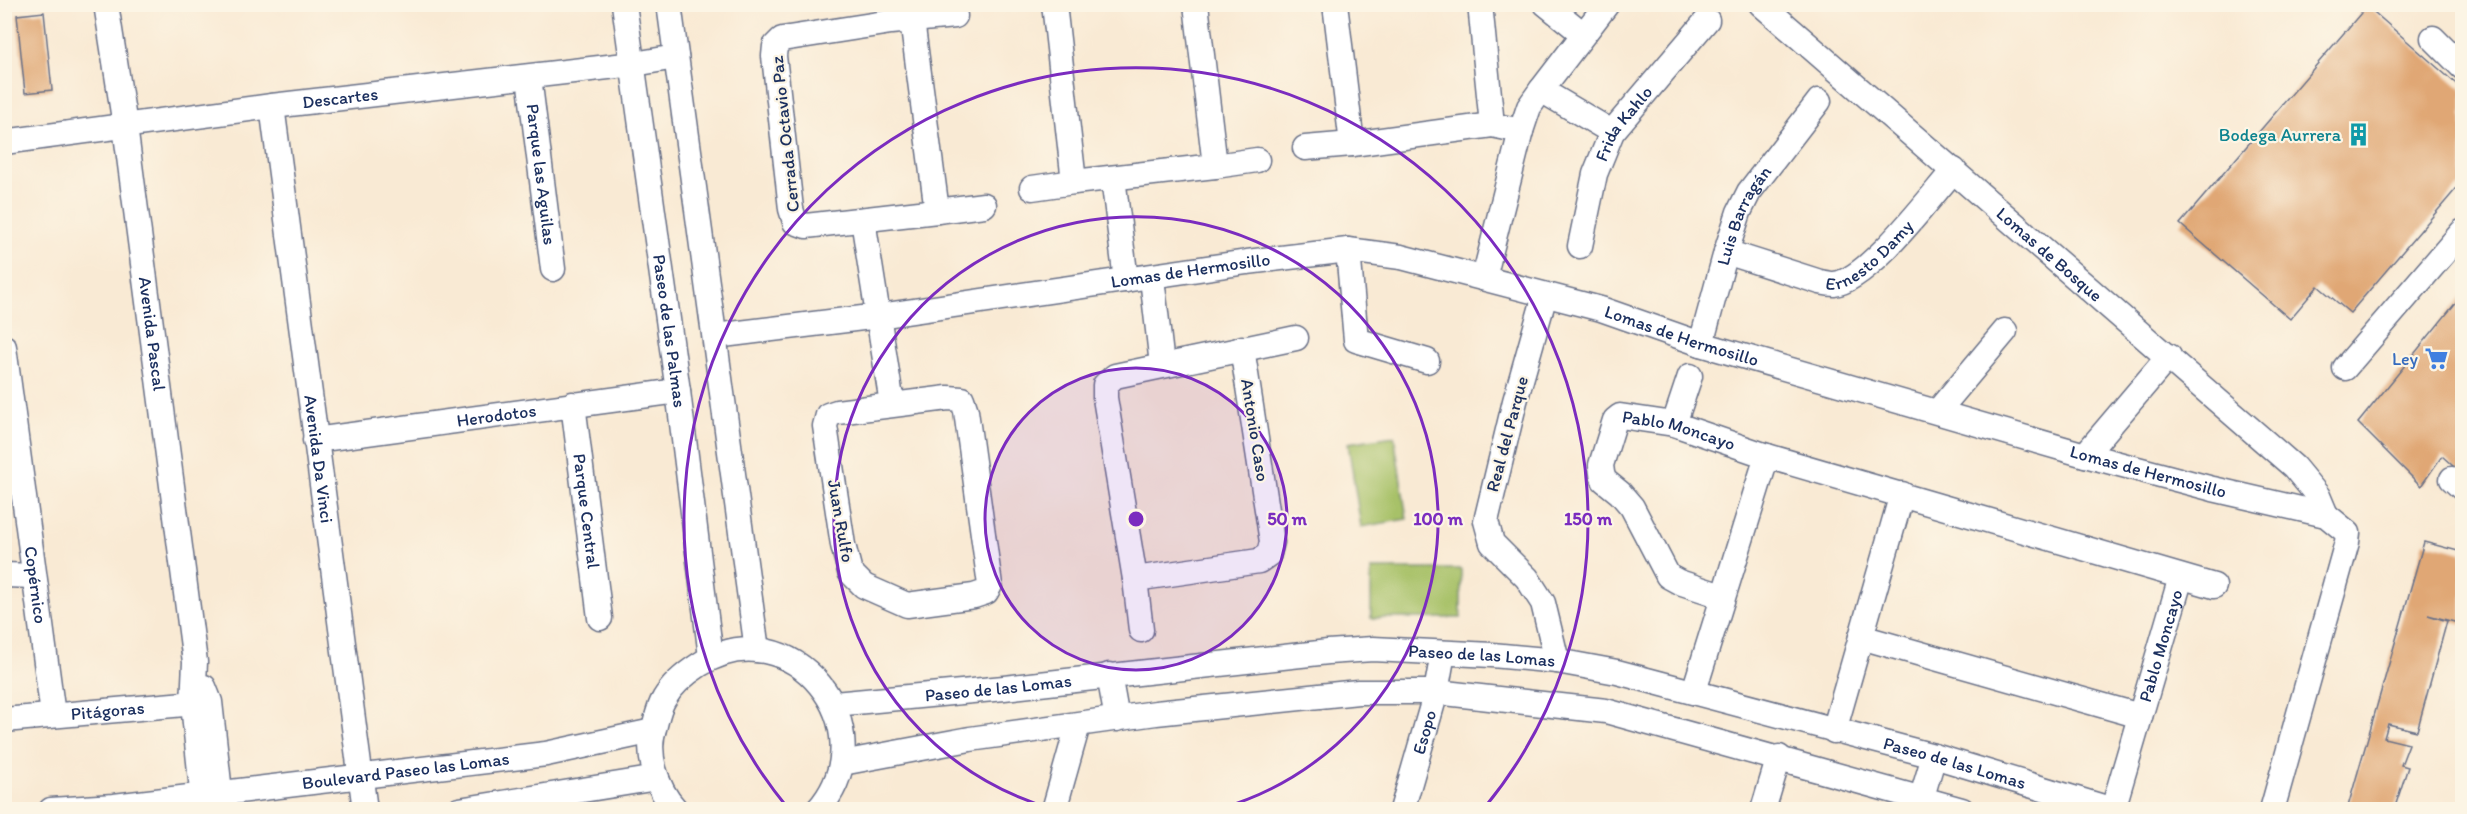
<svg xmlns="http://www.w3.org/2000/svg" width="2467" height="814" font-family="Itim,sans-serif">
<rect width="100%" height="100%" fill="#fcf5e5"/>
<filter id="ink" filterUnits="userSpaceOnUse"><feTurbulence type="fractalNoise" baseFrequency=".0167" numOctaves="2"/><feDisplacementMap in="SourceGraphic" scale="12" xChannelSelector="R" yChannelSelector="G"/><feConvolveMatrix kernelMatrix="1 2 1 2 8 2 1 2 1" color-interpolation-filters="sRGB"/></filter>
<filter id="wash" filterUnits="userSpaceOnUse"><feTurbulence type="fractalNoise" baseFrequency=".008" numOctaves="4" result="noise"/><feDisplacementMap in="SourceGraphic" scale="24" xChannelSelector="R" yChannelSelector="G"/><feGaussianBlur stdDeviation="1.35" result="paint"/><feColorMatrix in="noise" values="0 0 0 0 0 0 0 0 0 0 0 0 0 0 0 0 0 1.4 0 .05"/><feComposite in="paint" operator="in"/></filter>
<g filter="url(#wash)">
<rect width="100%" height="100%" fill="#f9ead4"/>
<g fill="#a7c168" stroke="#617863" stroke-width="1.5">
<path d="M 1394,436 L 1407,519 L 1361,527 L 1348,443 Z"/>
<rect x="1371" y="569" width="90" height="49"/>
</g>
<g id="blocks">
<g fill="#e0a775">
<path d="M 2367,6 L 2462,89 L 2462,182 L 2350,313 L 2318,286 L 2290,319 L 2180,224 Z"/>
<path d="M 44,12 L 52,90 L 25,93 L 17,15 Z"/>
<path d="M 2462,295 L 2462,474 L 2442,456 L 2421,486 L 2358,423 Z"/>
<path d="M 2424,542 L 2462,552 L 2462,624 L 2428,615 L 2447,621 L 2417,731 L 2388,724 L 2384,738 L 2409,744 L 2401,765 L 2408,767 L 2394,810 L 2347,810 Z"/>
</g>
</g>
</g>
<g filter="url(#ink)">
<use href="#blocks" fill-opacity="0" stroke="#697087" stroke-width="1.5"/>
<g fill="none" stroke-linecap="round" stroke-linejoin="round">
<defs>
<g id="minor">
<path id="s1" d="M 106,4 L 125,126 L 195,662 L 193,704 L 204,810"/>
<path id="s2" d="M 624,4 L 678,391 L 711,657"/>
<path d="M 669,4 L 757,650"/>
<path d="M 1054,4 L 1074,182 L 1215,166 L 1196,4"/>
<path d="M 1335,4 L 1352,144 L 1492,125 L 1521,131"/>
<path d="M 1480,4 L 1492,125"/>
<path d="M 1546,4 L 1583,34"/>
<path id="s3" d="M 1761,4 L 2294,467 L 2318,496 L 2326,515"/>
<path d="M 912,20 L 937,211 L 806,226 L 795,222 L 791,209 L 774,56 L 775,46 L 782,39 L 891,22 Z"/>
<path d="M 912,20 L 955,16"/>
<path d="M 2433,38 L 2462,67"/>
<path id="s4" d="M 529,77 L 553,269"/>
<path d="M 1541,90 L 1612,132"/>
<path id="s5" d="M 272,106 L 365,810"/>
<path id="s6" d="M 4,142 L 272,106 L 634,64 L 676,57"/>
<path d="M 1305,148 L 1352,144"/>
<path d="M 1215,166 L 1257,160"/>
<path d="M 1113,178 L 1126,280"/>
<path d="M 1032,188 L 1074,182"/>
<path d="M 937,211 L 984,205"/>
<path d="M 863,220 L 892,404"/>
<path id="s7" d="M 1580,246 L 1595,174 L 1612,132 L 1707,20"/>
<path d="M 1348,250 L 1356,340 L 1427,361"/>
<path id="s8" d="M 1726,252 L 1820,282 C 1825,283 1830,284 1834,284 C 1868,281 1930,197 1954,170"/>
<path d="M 1152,278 L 1162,365"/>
<path d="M 1484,278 L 1521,131 L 1529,107 L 1541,90 L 1607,4"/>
<path d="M 1545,295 L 1515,401 L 1486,521 L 1492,543 L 1527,578 L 1543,603 L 1557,661"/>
<path id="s9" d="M 715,336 L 879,316 L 1247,262 L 1348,250 L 1401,257 L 1601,309 L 1701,344 L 2085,455 L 2213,489 L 2326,515 L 2348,533 L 2347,542 L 2272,810"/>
<path id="s10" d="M 1701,344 L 1726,252 L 1739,212 L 1749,192 L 1819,101"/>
<path id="s11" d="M 4,347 L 53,715"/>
<path d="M 2345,368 L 2462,232"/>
<path d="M 948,398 L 962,399 L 966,411 L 990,585 L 986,592 L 974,596 L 907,605 L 864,586 L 850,572 L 843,545 L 825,426 L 828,415 L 837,412 Z"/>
<path id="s12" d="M 573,404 L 600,618"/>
<path d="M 1938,411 L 2005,331"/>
<path d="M 1674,424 L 1690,376"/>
<path id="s13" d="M 315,440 L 678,391"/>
<path d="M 2085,455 L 2169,356"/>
<path d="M 2452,479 L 2462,488"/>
<path d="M 4,575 L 34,576"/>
<path d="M 1135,579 L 1259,561 L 1269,554 L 1272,542 L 1242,348"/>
<path id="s14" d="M 1722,596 L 1679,582 L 1668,576 L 1632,507 L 1620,493 L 1604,480 L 1602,473 L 1601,465 L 1615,420 L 1620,416 L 1674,424 L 1767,456 L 2214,586"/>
<path d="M 1141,630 L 1135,579 L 1105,398 L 1105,385 L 1115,376 L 1296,338"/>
<path d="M 1861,637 L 2140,716"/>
<path d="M 1109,675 L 1117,719"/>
<path d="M 204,687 L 210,702 L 222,810"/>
<path d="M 1694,691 L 1767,456"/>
<path id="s15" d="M 834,704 L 1004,688 L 1328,652 L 1373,649 L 1492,655 L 1557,661 L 1617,672 L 1934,756 L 2113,810"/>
<path id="s16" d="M 4,720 L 207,702"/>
<path d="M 1834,731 L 1902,494"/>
<path d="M 842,763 L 970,739 L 1156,713 L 1358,692 L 1436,692 L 1606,711 L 1962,810"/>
<path id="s17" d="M 2113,809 L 2181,577"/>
<path id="s18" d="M 51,810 L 114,806 L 546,754 L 653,731"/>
<path d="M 459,810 L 657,778"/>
<path d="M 676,810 C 656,789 645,752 655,725 C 657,717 659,707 664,699 C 672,685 685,674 699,665 C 790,606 890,728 818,810"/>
<path d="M 1054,810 L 1078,725"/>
<path id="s19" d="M 1402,810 L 1436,692 L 1443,653"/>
<path d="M 1763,810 L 1779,757"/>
<path d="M 1918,810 L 1934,756"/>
</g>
</defs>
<use href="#minor" stroke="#697087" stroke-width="27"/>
<use href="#minor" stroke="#fff" stroke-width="24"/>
</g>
</g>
<circle cx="1136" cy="519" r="151" fill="#7b2cbf" fill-opacity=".12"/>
<g fill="none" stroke="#7b2cbf" stroke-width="3">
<circle cx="1136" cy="519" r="151"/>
<path d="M1053 809A302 302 0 1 1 1219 809"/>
<path d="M787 807A452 452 0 1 1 1485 807"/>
</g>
<defs>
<symbol id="building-bare" viewBox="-9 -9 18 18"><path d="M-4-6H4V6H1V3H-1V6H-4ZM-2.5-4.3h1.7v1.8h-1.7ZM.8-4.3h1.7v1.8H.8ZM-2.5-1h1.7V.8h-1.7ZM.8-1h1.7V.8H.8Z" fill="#0f9aa8" stroke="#fcf5e5" stroke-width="2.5" paint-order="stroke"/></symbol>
<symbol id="supermarket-bare" viewBox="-9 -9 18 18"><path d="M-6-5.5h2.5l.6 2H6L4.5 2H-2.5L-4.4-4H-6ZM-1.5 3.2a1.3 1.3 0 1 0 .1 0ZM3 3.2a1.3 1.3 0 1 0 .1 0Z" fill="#3f7fe0" stroke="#fcf5e5" stroke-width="2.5" paint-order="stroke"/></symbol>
</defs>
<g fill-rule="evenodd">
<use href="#building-bare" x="2342" y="118" width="33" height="33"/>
<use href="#supermarket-bare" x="2420" y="342" width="33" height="33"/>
</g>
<g text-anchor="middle" stroke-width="4.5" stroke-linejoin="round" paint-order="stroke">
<g font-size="18" fill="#1b2f5e" stroke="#fcf5e5">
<text dy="6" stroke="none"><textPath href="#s6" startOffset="339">Descartes</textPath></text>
<text dy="6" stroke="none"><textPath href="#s7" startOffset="132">Frida Kahlo</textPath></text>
<text transform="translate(785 134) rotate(-96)" y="6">Cerrada Octavio Paz</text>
<text dy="6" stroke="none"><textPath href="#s4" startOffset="98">Parque las Aguilas</textPath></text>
<text dy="6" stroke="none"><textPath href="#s10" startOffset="136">Luis Barragán</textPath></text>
<text dy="6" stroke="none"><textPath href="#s8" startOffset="158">Ernesto Damy</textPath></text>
<text dy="6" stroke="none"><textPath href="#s3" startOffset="382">Lomas de Bosque</textPath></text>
<text dy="6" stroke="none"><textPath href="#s9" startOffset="480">Lomas de Hermosillo</textPath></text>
<text dy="6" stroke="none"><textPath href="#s2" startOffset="330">Paseo de las Palmas</textPath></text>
<text dy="6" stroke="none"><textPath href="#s1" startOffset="333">Avenida Pascal</textPath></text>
<text dy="6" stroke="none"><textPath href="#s9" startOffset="984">Lomas de Hermosillo</textPath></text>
<text dy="6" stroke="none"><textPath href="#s13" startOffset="183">Herodotos</textPath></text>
<text transform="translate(1255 430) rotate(81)" y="6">Antonio Caso</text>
<text transform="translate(1507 434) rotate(-75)" y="6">Real del Parque</text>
<text dy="6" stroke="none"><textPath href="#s14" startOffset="304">Pablo Moncayo</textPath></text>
<text dy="6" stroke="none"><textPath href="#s5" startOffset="356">Avenida Da Vinci</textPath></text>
<text dy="6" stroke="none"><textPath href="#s9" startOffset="1470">Lomas de Hermosillo</textPath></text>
<text dy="6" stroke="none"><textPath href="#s12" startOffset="108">Parque Central</textPath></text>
<text transform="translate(841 521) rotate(80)" y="6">Juan Rulfo</text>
<text dy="6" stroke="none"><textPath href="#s11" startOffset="240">Copérnico</textPath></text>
<text dy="6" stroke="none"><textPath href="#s17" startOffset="170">Pablo Moncayo</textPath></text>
<text dy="6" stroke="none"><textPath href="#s15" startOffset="651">Paseo de las Lomas</textPath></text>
<text dy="6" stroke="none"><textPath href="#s15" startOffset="165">Paseo de las Lomas</textPath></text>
<text dy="6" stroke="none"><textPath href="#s16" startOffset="104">Pitágoras</textPath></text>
<text dy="6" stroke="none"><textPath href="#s19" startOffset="81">Esopo</textPath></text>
<text dy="6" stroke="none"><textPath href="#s15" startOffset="1137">Paseo de las Lomas</textPath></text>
<text dy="6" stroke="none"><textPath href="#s18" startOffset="357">Boulevard Paseo las Lomas</textPath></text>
</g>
<g font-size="18" fill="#0d838f" stroke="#fcf5e5" text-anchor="end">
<text x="2341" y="141">Bodega Aurrera</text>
</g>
<g font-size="18" fill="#366cbe" stroke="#fcf5e5" text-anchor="end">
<text x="2418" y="365">Ley</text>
</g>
</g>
<circle cx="1136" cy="519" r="9" fill="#7b2cbf" stroke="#fcf5e5" stroke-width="3"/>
<g font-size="18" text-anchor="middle" font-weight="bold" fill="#7b2cbf" stroke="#fcf5e5" stroke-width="4.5" stroke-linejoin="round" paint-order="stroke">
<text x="1287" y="525">50 m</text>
<text x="1438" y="525">100 m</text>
<text x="1588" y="525">150 m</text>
</g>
<rect width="2467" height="814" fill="none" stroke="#fcf5e5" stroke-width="24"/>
</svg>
